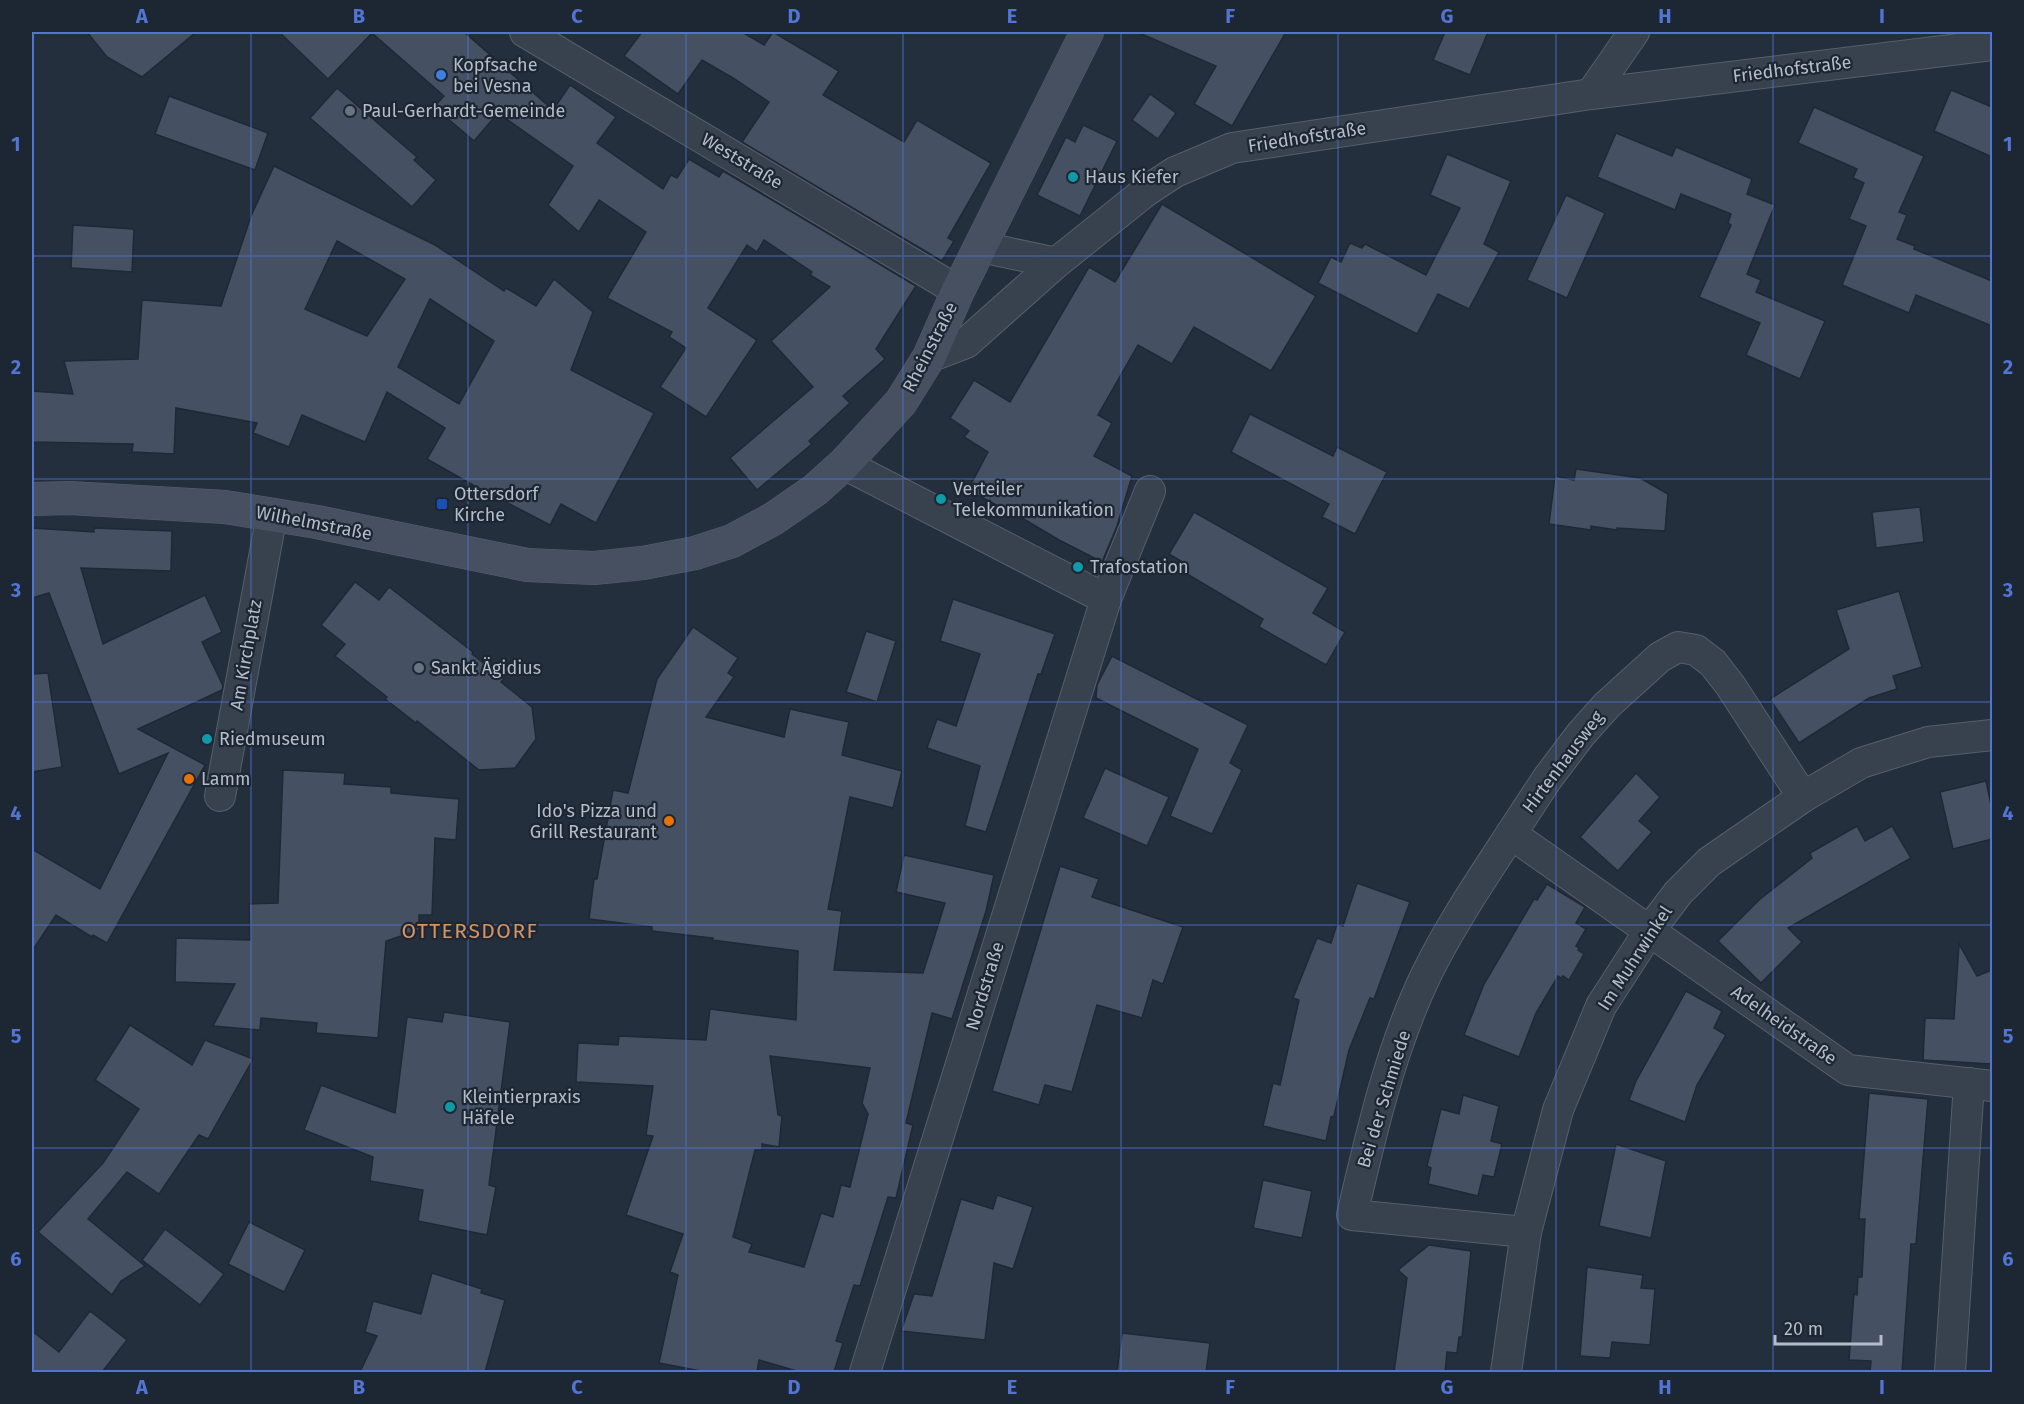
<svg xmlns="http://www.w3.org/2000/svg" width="2024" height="1404" font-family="'Fira Sans',sans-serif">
<rect width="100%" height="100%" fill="#242f3e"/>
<g fill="#455162" stroke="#1f2835" stroke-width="1.5" fill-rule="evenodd">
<path d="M 87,32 L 196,32 L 142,77 L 107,57 Z"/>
<path d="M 279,32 L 464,32 L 553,110 L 570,85 L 616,117 L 597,143 L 663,189 L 671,175 L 677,178 L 689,159 L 719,177 L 723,171 L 916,286 L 876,349 L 885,359 L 843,396 L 850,403 L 809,441 L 812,444 L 757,490 L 730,458 L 813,387 L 771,341 L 830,287 L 810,275 L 812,272 L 764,240 L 757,252 L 747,245 L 708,308 L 757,340 L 706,417 L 660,387 L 686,348 L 669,337 L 672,332 L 607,298 L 646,232 L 599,200 L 579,232 L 548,205 L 573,166 L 498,113 L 474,141 L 434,107 L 444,96 L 372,33 L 328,79 Z"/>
<path d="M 642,32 L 742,32 L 764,45 L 773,32 L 839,71 L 823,95 L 904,142 L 917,120 L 991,163 L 948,238 L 954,241 L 942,261 L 742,142 L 769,102 L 733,78 L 702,60 L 678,94 L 624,56 Z"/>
<path d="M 1137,32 L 1286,32 L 1232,126 L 1194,104 L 1216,66 Z"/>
<path d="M 1445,32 L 1488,32 L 1470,75 L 1433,60 Z"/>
<path d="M 337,88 L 417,157 L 414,160 L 436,180 L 412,207 L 310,118 Z"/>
<path d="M 1951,90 L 1992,107 L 1992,157 L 1934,131 Z"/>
<path d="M 1150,94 L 1176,113 L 1158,139 L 1132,120 Z"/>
<path d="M 169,96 L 268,133 L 255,170 L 155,134 Z"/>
<path d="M 1814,107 L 1924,156 L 1899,212 L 1907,215 L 1897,239 L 1915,246 L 1914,249 L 1992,281 L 1992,326 L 1916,295 L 1909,313 L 1842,285 L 1866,226 L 1849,219 L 1864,183 L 1853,178 L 1857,169 L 1798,143 Z"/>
<path d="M 1083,125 L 1117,141 L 1080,216 L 1037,195 L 1066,137 L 1075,142 Z"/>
<path d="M 1616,133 L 1672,156 L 1676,147 L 1752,179 L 1747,194 L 1775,205 L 1747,274 L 1761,280 L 1756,292 L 1825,321 L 1800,379 L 1746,355 L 1760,323 L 1699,297 L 1731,225 L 1728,223 L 1731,214 L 1681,194 L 1675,210 L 1597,177 Z"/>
<path d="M 1447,154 L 1511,181 L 1484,244 L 1499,252 L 1469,309 L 1438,294 L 1417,334 L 1318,283 L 1331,257 L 1341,262 L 1350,243 L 1362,248 L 1365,244 L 1426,275 L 1460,208 L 1430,195 Z"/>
<path d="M 274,166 L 435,245 L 504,291 L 506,288 L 536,306 L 554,279 L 593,312 L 571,370 L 654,413 L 596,523 L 561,504 L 550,525 L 473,485 L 427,459 L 445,428 L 387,392 L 365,442 L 302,415 L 289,447 L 253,433 L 257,423 L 176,408 L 174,454 L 132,452 L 133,444 L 32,442 L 32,391 L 73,394 L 64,361 L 138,359 L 142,300 L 221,306 L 251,216 ZM 337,241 L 405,279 L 367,336 L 305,309 ZM 430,299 L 494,341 L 459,404 L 398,367 Z"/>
<path d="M 1566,195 L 1605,213 L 1567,298 L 1527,280 Z"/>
<path d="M 1162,204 L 1316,296 L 1271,371 L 1194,327 L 1172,364 L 1138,345 L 1098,415 L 1112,423 L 1094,456 L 1132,476 L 1117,526 L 1102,562 L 1059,540 L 1000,505 L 1000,507 L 968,490 L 988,452 L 964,437 L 969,431 L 950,418 L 974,380 L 1010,402 L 1089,267 L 1115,282 Z"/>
<path d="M 73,225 L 134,229 L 132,272 L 71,268 Z"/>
<path d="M 1250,414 L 1333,456 L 1337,447 L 1387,472 L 1355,534 L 1322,517 L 1329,504 L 1231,452 Z"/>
<path d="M 1576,469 L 1640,478 L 1668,494 L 1665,531 L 1617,528 L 1617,530 L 1591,526 L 1591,530 L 1549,524 L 1555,476 L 1574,480 Z"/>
<path d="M 1920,507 L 1924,542 L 1876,548 L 1872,512 Z"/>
<path d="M 1194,512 L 1328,588 L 1313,613 L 1345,632 L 1326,665 L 1259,627 L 1263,619 L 1182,571 L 1186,564 L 1169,554 Z"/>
<path d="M 32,528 L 94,532 L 94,528 L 172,531 L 171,571 L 81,568 L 103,644 L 205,595 L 222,632 L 202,642 L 223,686 L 222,690 L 138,729 L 205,765 L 107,943 L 93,935 L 92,937 L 56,915 L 32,951 L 32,849 L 100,889 L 168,753 L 119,774 L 49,593 L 32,598 Z"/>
<path d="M 355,582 L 379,600 L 389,587 L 473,652 L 472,654 L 504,679 L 501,682 L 532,707 L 536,739 L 515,768 L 479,770 L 417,721 L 416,723 L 385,699 L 387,697 L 335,656 L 345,644 L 321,625 Z"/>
<path d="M 1899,591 L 1922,667 L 1893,676 L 1897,689 L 1869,698 L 1799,743 L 1770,699 L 1849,649 L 1836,610 Z"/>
<path d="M 953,599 L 1055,634 L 1041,674 L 1038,674 L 986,832 L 965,826 L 980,766 L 927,748 L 937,719 L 956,726 L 980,654 L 940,641 Z"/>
<path d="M 693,627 L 738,658 L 728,673 L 734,677 L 706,717 L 784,737 L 790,709 L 849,722 L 842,755 L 902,771 L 893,808 L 850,797 L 828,909 L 842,911 L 834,970 L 923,973 L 945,903 L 896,892 L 904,855 L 994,875 L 986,911 L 952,1019 L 932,1013 L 906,1123 L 913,1125 L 896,1198 L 888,1197 L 860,1286 L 854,1285 L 836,1341 L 843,1343 L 834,1372 L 800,1372 L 759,1360 L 757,1372 L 706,1372 L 659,1363 L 678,1275 L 670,1272 L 683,1234 L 626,1215 L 653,1136 L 646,1135 L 653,1086 L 576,1082 L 578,1043 L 618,1045 L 619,1036 L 706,1040 L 710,1009 L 796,1020 L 798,951 L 712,940 L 713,938 L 652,931 L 652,927 L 589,919 L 594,879 L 597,879 L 613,790 L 628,793 L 657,679 ZM 770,1056 L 870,1068 L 862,1103 L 868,1114 L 850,1187 L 841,1185 L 833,1217 L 821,1213 L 804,1267 L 749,1252 L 752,1244 L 733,1237 L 755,1150 L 762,1150 L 762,1144 L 779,1147 L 782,1116 L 778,1115 Z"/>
<path d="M 866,631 L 896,641 L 877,702 L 846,692 Z"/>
<path d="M 1112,656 L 1248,725 L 1230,763 L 1242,770 L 1212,834 L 1170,816 L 1198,749 L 1096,698 L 1097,685 Z"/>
<path d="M 48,673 L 62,767 L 32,772 L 32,674 Z"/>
<path d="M 1105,768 L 1169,797 L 1147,846 L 1083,818 Z"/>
<path d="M 283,770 L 345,773 L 344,784 L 391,787 L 391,793 L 459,799 L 456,840 L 435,838 L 432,915 L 419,915 L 419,930 L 386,941 L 378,1038 L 316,1033 L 317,1023 L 261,1018 L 260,1030 L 213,1026 L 235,984 L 175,982 L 176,938 L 250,940 L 249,904 L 278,903 Z"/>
<path d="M 1636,773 L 1660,797 L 1639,821 L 1652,832 L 1618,871 L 1580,837 Z"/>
<path d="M 1986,781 L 1992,809 L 1992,839 L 1953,849 L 1940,792 Z"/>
<path d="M 1857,826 L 1865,841 L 1892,826 L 1911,858 L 1788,928 L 1802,942 L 1761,983 L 1718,941 L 1759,900 L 1812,858 L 1810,853 Z"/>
<path d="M 1060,866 L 1099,879 L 1092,897 L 1183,927 L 1163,984 L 1153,980 L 1142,1018 L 1097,1005 L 1072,1092 L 1045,1085 L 1039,1105 L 992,1091 Z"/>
<path d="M 1357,883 L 1410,902 L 1374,999 L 1370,998 L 1349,1050 L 1334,1116 L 1331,1117 L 1326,1141 L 1263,1126 L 1273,1083 L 1280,1085 L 1299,1000 L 1293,998 L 1317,938 L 1331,943 L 1337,924 L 1343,926 Z"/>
<path d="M 1547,884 L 1585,907 L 1576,923 L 1586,929 L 1576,946 L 1579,948 L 1578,950 L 1584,954 L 1569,980 L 1563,976 L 1561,978 L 1558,976 L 1536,1013 L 1519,1057 L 1464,1035 L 1484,984 L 1534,899 L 1537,900 Z"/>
<path d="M 1959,944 L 1977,976 L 1992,970 L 1992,1064 L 1923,1060 L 1925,1018 L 1954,1019 Z"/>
<path d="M 1686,991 L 1722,1011 L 1714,1028 L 1726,1035 L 1697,1085 L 1685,1122 L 1629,1100 L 1636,1081 Z"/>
<path d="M 444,1012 L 510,1022 L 489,1185 L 496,1187 L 487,1235 L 418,1221 L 423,1190 L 370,1181 L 373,1157 L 304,1130 L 321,1085 L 395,1113 L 407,1017 L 442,1022 Z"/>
<path d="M 130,1025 L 192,1065 L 205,1040 L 253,1059 L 208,1139 L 199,1135 L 159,1194 L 127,1172 L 88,1219 L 145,1266 L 121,1281 L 112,1295 L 38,1232 L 103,1163 L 139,1109 L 95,1080 Z"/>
<path d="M 1869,1093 L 1928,1099 L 1916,1244 L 1911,1244 L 1902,1372 L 1870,1372 L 1871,1361 L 1849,1360 L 1854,1294 L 1857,1295 L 1858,1277 L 1862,1277 L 1865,1219 L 1859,1219 Z"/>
<path d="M 1463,1095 L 1499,1106 L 1491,1141 L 1502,1144 L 1494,1177 L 1483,1175 L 1478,1196 L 1428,1184 L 1431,1168 L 1427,1166 L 1441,1109 L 1459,1114 Z"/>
<path d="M 1616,1144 L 1666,1161 L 1651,1238 L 1599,1226 Z"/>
<path d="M 1263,1180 L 1312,1191 L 1302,1238 L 1253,1228 Z"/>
<path d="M 997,1195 L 1033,1207 L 1013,1269 L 994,1263 L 985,1340 L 901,1331 L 914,1294 L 932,1296 L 961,1199 L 993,1209 Z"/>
<path d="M 249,1222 L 305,1250 L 284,1292 L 228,1264 Z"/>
<path d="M 165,1229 L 224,1274 L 200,1305 L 142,1260 Z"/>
<path d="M 1429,1245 L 1471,1251 L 1462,1337 L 1459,1337 L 1457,1353 L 1447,1352 L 1445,1372 L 1394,1372 L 1407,1278 L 1398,1270 Z"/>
<path d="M 1587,1267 L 1643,1275 L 1641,1288 L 1655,1289 L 1650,1345 L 1612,1342 L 1610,1358 L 1580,1356 Z"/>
<path d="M 432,1273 L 482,1289 L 481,1293 L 505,1300 L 485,1372 L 360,1372 L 377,1336 L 365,1332 L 373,1301 L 421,1314 Z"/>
<path d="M 90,1311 L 127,1340 L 102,1372 L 32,1372 L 32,1331 L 59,1352 Z"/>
<path d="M 1122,1333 L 1210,1343 L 1206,1372 L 1117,1372 Z"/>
</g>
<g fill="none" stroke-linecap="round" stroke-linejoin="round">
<defs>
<g id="street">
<path d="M 525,32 L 958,291"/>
<path d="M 1591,94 L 1634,32"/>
<path d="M 981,247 L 1056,263"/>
<path d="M 929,357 L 966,343 L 1056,263 L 1146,191 L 1175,172 L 1232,148 L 1591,94 L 1992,45"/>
<path d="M 844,464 L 1106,599 L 865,1372"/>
<path d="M 1106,599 L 1150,491"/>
<path d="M 220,796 L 272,514"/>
<path d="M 1803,797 L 1730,685 L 1713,663 L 1696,650 L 1678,647 L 1660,657 L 1607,705 L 1581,734 L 1547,779 L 1511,834 L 1848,1070 L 1992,1086"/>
<path d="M 1511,834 C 1481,880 1450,926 1426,975 C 1390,1050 1371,1134 1352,1215 L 1526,1232"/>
<path d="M 1506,1372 L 1526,1232 L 1558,1110 L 1601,1006 L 1650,930 L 1678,893 L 1709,862 L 1803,797 L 1861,763 L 1928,742 L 1992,735"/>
<path d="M 1950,1372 L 1969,1083"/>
</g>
<path id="secondary" d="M 32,499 L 70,498 L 225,507 L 317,522 L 527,565 L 594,568 L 643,563 L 695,553 L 732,541 L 773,519 L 815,490 L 844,464 L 901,402 L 929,357 L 958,291 L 1087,32"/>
</defs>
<use href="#street" stroke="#565f6c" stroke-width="32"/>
<use href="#secondary" stroke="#565f6c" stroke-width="34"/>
<use href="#street" stroke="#38414e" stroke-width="30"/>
<use href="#secondary" stroke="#465061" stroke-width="33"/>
</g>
<path fill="none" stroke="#5274d3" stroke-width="1.5" stroke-opacity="0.55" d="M 251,32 L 251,1372M 468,32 L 468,1372M 686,32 L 686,1372M 903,32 L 903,1372M 1121,32 L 1121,1372M 1338,32 L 1338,1372M 1556,32 L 1556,1372M 1773,32 L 1773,1372M 32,256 L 1992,256M 32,479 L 1992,479M 32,702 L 1992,702M 32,925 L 1992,925M 32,1148 L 1992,1148"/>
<circle fill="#3f7fe0" stroke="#1d2633" stroke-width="2" cx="441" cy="75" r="6"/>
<g fill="#6b7280" stroke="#1d2633" stroke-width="2">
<circle cx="350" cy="111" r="6"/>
<circle cx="419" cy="668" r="6"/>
</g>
<g fill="#0f9aa8" stroke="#1d2633" stroke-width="2">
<circle cx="1073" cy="177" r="6"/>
<circle cx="941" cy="499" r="6"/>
<circle cx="1078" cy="567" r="6"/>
<circle cx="207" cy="739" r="6"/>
<circle cx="450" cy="1107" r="6"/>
</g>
<rect fill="#1a4fb4" stroke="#1d2633" stroke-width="2" x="436" y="498" width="12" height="12" rx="3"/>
<g fill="#e8710a" stroke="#1d2633" stroke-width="2">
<circle cx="189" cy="779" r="6"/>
<circle cx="669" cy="821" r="6"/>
</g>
<g text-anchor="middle" stroke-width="4.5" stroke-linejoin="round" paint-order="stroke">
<g font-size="18" fill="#b4bcc9" stroke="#1d2633" text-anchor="start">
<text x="453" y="71">Kopfsache<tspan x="453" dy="21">bei Vesna</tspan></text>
<text x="362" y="117">Paul-Gerhardt-Gemeinde</text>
<text x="1085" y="183">Haus Kiefer</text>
<text x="953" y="495">Verteiler<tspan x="953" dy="21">Telekommunikation</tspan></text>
<text x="454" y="500">Ottersdorf<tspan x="454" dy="21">Kirche</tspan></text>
<text x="1090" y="573">Trafostation</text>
<text x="431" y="674">Sankt Ägidius</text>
<text x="219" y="745">Riedmuseum</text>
<text x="201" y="785">Lamm</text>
<text x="657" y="817" text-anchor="end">Ido's Pizza und<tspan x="657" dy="21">Grill Restaurant</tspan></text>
<text x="462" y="1103">Kleintierpraxis<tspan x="462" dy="21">Häfele</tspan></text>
</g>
<g font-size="18" fill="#b4bcc9" stroke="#1d2633">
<text transform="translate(1792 69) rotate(-7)" y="6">Friedhofstraße</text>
<text transform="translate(1307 137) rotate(-9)" y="6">Friedhofstraße</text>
<text transform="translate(742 161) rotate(31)" y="6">Weststraße</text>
<text transform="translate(930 347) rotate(-63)" y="6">Rheinstraße</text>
<text transform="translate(314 523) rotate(11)" y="6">Wilhelmstraße</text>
<text transform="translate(246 655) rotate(-80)" y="6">Am Kirchplatz</text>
<text transform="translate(1563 762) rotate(-53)" y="6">Hirtenhausweg</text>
<text transform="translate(1635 958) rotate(-57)" y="6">Im Muhrwinkel</text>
<text transform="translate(985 986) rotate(-73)" y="6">Nordstraße</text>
<text transform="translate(1784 1025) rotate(35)" y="6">Adelheidstraße</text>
<text transform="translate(1384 1099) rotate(-73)" y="6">Bei der Schmiede</text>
</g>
<g font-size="21" letter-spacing="1.5" fill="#d59563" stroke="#1d2633">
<text x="470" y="938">OTTERSDORF</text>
</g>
</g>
<rect width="2024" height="1404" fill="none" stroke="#1d2633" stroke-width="66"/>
<path d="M1775 1335v9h106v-9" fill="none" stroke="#b4bcc9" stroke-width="3"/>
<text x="1784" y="1335" font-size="18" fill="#b4bcc9" stroke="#1d2633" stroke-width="4.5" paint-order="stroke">20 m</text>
<rect x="33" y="33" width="1958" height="1338" fill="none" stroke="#5274d3" stroke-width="2"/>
<g font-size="20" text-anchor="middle" font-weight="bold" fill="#5274d3">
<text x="142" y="23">A</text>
<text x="359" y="23">B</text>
<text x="577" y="23">C</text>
<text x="794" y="23">D</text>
<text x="1012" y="23">E</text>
<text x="1230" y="23">F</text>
<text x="1447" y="23">G</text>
<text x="1665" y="23">H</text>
<text x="1882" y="23">I</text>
<text x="16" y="151">1</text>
<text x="2008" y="151">1</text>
<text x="16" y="374">2</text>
<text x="2008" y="374">2</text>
<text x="16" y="597">3</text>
<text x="2008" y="597">3</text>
<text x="16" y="820">4</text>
<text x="2008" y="820">4</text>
<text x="16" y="1043">5</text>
<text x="2008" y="1043">5</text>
<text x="16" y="1266">6</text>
<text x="2008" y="1266">6</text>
<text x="142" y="1394">A</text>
<text x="359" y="1394">B</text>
<text x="577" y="1394">C</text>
<text x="794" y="1394">D</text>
<text x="1012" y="1394">E</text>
<text x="1230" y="1394">F</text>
<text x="1447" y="1394">G</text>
<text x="1665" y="1394">H</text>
<text x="1882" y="1394">I</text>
</g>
</svg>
